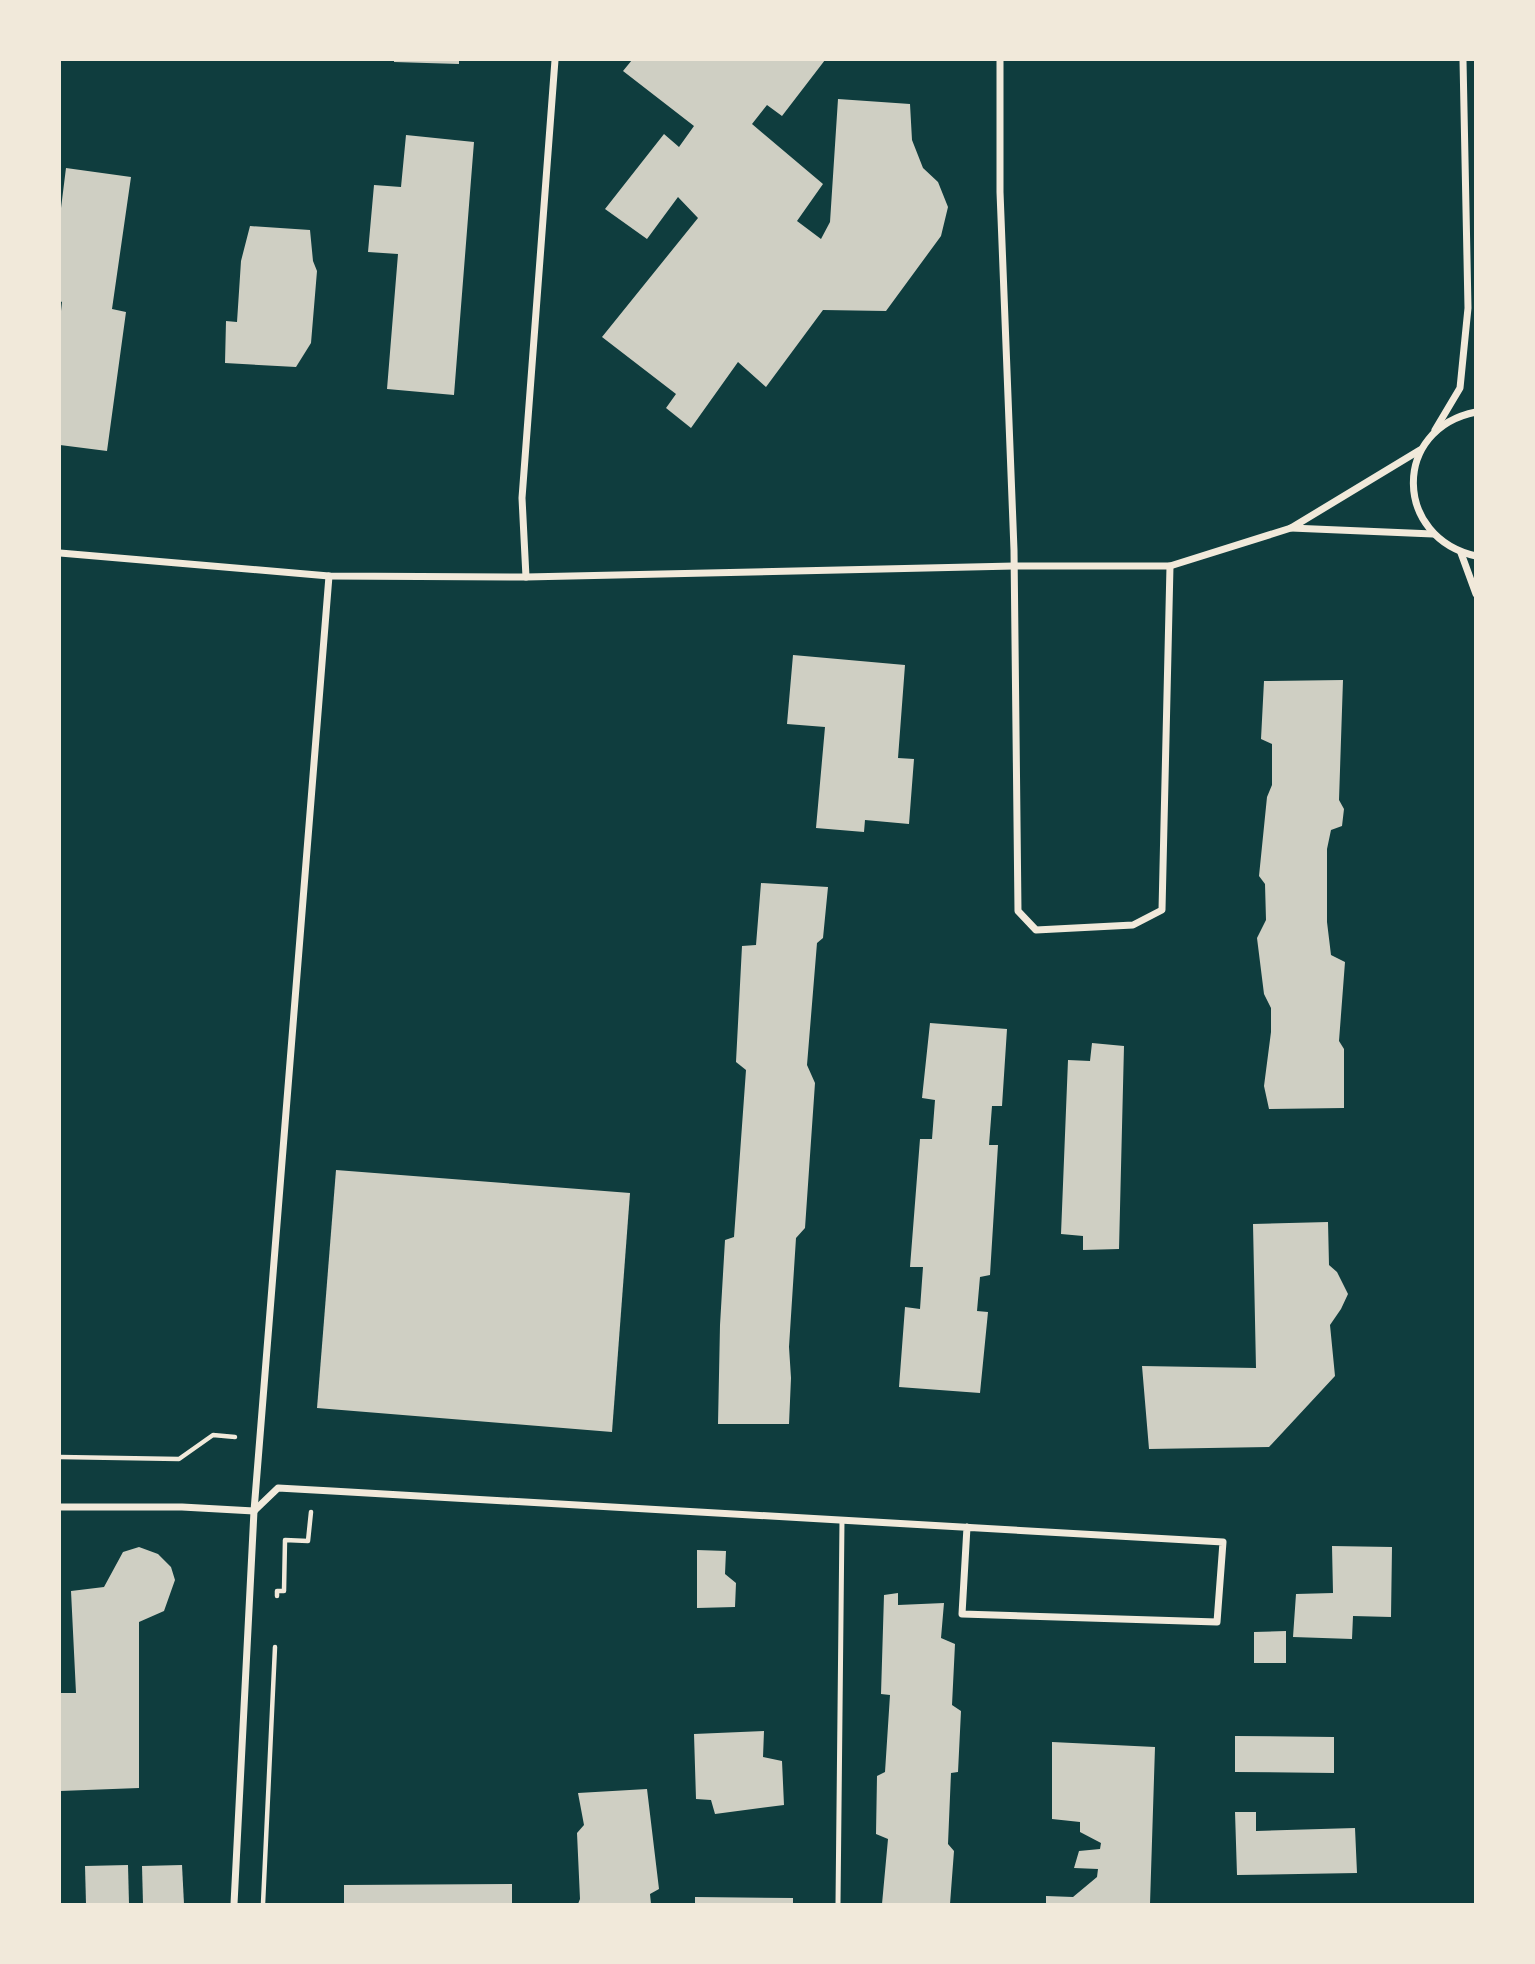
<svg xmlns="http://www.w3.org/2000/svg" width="1535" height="1964" font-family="'Playfair Display',serif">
<rect width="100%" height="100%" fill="#0f3d3e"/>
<g fill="#cfcfc3">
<path d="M 394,60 L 459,60 L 459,64 L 394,62 Z"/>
<path d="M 632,60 L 825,60 L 782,116 L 767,105 L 752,124 L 823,184 L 797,221 L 821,239 L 830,222 L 838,99 L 910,104 L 912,140 L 923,168 L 938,182 L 948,207 L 941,236 L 886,311 L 823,310 L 766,387 L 738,362 L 691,428 L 666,408 L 676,394 L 602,337 L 698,218 L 678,197 L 647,239 L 605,209 L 664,134 L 679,147 L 694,126 L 623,71 Z"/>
<path d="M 406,135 L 474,142 L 454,395 L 387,389 L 398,254 L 368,252 L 374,185 L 401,187 Z"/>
<path d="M 66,168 L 131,177 L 112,309 L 126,312 L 107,451 L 60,445 L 60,320 L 62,302 L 60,301 L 60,216 Z"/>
<path d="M 250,226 L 310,230 L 313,261 L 317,271 L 311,343 L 296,367 L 225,363 L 226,321 L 237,322 L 241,261 Z"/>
<path d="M 793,655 L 905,665 L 898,758 L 914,759 L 909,824 L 865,820 L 864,832 L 816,828 L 825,727 L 787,724 Z"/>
<path d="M 1343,680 L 1339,800 L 1344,809 L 1342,826 L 1331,830 L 1327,849 L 1327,922 L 1331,955 L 1345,962 L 1339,1041 L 1344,1049 L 1344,1108 L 1269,1109 L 1264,1086 L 1271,1032 L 1271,1008 L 1264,994 L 1257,938 L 1266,920 L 1265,884 L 1259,876 L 1267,797 L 1272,785 L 1272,744 L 1261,739 L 1264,681 Z"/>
<path d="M 761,883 L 828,887 L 823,938 L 817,943 L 807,1065 L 815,1083 L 805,1228 L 796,1238 L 789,1347 L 791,1378 L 789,1424 L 718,1424 L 720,1325 L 725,1240 L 734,1237 L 746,1070 L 736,1062 L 742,946 L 756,945 Z"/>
<path d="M 930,1023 L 1007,1029 L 1002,1106 L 992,1106 L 989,1145 L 998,1145 L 990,1275 L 980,1277 L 977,1311 L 988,1312 L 980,1393 L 899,1387 L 905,1307 L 920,1309 L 923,1267 L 910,1267 L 920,1139 L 932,1139 L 935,1100 L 922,1098 Z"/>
<path d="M 1092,1043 L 1124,1046 L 1119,1249 L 1083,1250 L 1083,1236 L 1061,1234 L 1068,1060 L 1090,1061 Z"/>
<path d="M 336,1170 L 630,1193 L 612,1432 L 317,1408 Z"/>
<path d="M 1328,1222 L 1329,1265 L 1337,1272 L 1348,1294 L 1341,1309 L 1330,1325 L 1335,1376 L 1269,1447 L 1149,1449 L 1142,1366 L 1256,1368 L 1253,1224 Z"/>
<path d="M 1332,1546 L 1392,1547 L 1391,1617 L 1353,1616 L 1352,1639 L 1293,1637 L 1296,1594 L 1333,1593 Z"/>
<path d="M 139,1547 L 158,1554 L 171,1567 L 175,1580 L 164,1611 L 139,1622 L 139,1788 L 60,1791 L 60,1693 L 76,1693 L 71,1591 L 104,1587 L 123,1552 Z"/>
<path d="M 697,1550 L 726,1551 L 725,1574 L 736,1583 L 735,1607 L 697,1608 Z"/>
<path d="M 898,1593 L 898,1605 L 944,1603 L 941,1638 L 955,1644 L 952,1705 L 961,1711 L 958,1772 L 951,1773 L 948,1844 L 954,1851 L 950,1904 L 882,1904 L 888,1839 L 876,1834 L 877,1776 L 885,1772 L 890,1695 L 881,1694 L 884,1595 Z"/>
<path d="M 1286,1631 L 1286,1663 L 1254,1663 L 1254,1632 Z"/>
<path d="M 764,1731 L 763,1757 L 782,1761 L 784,1805 L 715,1814 L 711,1800 L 696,1799 L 694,1734 Z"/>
<path d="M 1235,1736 L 1334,1737 L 1334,1773 L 1235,1772 Z"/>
<path d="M 1052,1742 L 1155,1747 L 1150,1904 L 1046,1904 L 1046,1896 L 1073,1897 L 1097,1877 L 1098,1869 L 1074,1868 L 1079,1851 L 1100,1849 L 1101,1843 L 1080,1832 L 1080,1822 L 1052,1819 Z"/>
<path d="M 647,1789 L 659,1889 L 650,1894 L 651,1904 L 578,1904 L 580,1899 L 577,1833 L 584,1825 L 578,1793 Z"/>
<path d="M 1235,1812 L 1256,1812 L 1256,1831 L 1355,1828 L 1357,1873 L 1237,1875 Z"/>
<path d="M 128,1865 L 129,1904 L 86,1904 L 85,1866 Z"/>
<path d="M 182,1865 L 184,1904 L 143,1904 L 142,1866 Z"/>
<path d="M 512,1884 L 512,1904 L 344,1904 L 344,1885 Z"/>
<path d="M 695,1897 L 793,1898 L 793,1904 L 695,1904 Z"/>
</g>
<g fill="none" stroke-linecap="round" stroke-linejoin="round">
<g stroke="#f1e9da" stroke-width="4.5">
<path d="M 60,1457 L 179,1459 L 213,1435 L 235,1437"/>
<path d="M 277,1596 L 277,1591 L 284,1591 L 285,1540 L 308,1541 L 311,1512"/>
<path d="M 263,1904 L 275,1647"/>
</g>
<path stroke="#f1e9da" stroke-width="5" d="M 838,1904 L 842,1520"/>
<g stroke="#f1e9da" stroke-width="7">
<path d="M 1000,60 L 1000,192 L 1014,550 L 1018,911 L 1036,930 L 1133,925 L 1162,910 L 1170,566"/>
<path d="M 1476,412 C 1391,429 1394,538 1476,556"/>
<path d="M 1435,430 L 1460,388 L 1468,308 L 1463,60"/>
<path d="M 1291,528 L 1433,534"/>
<path d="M 60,553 L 329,576 L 526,577 L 1014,566 L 1170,566 L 1291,528 L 1420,450"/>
<path d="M 1461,553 L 1476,594"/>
<path d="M 526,577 L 522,498 L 555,60"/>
<path d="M 60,1507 L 182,1507 L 254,1511"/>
<path d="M 254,1511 L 278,1488 L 332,1491 C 629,1508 926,1525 1223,1542 L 1217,1622 L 962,1614 L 967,1527"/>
<path d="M 234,1904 L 254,1511 L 329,576"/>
</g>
</g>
<rect width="1535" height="1964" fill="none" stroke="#f1e9da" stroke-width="122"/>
</svg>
